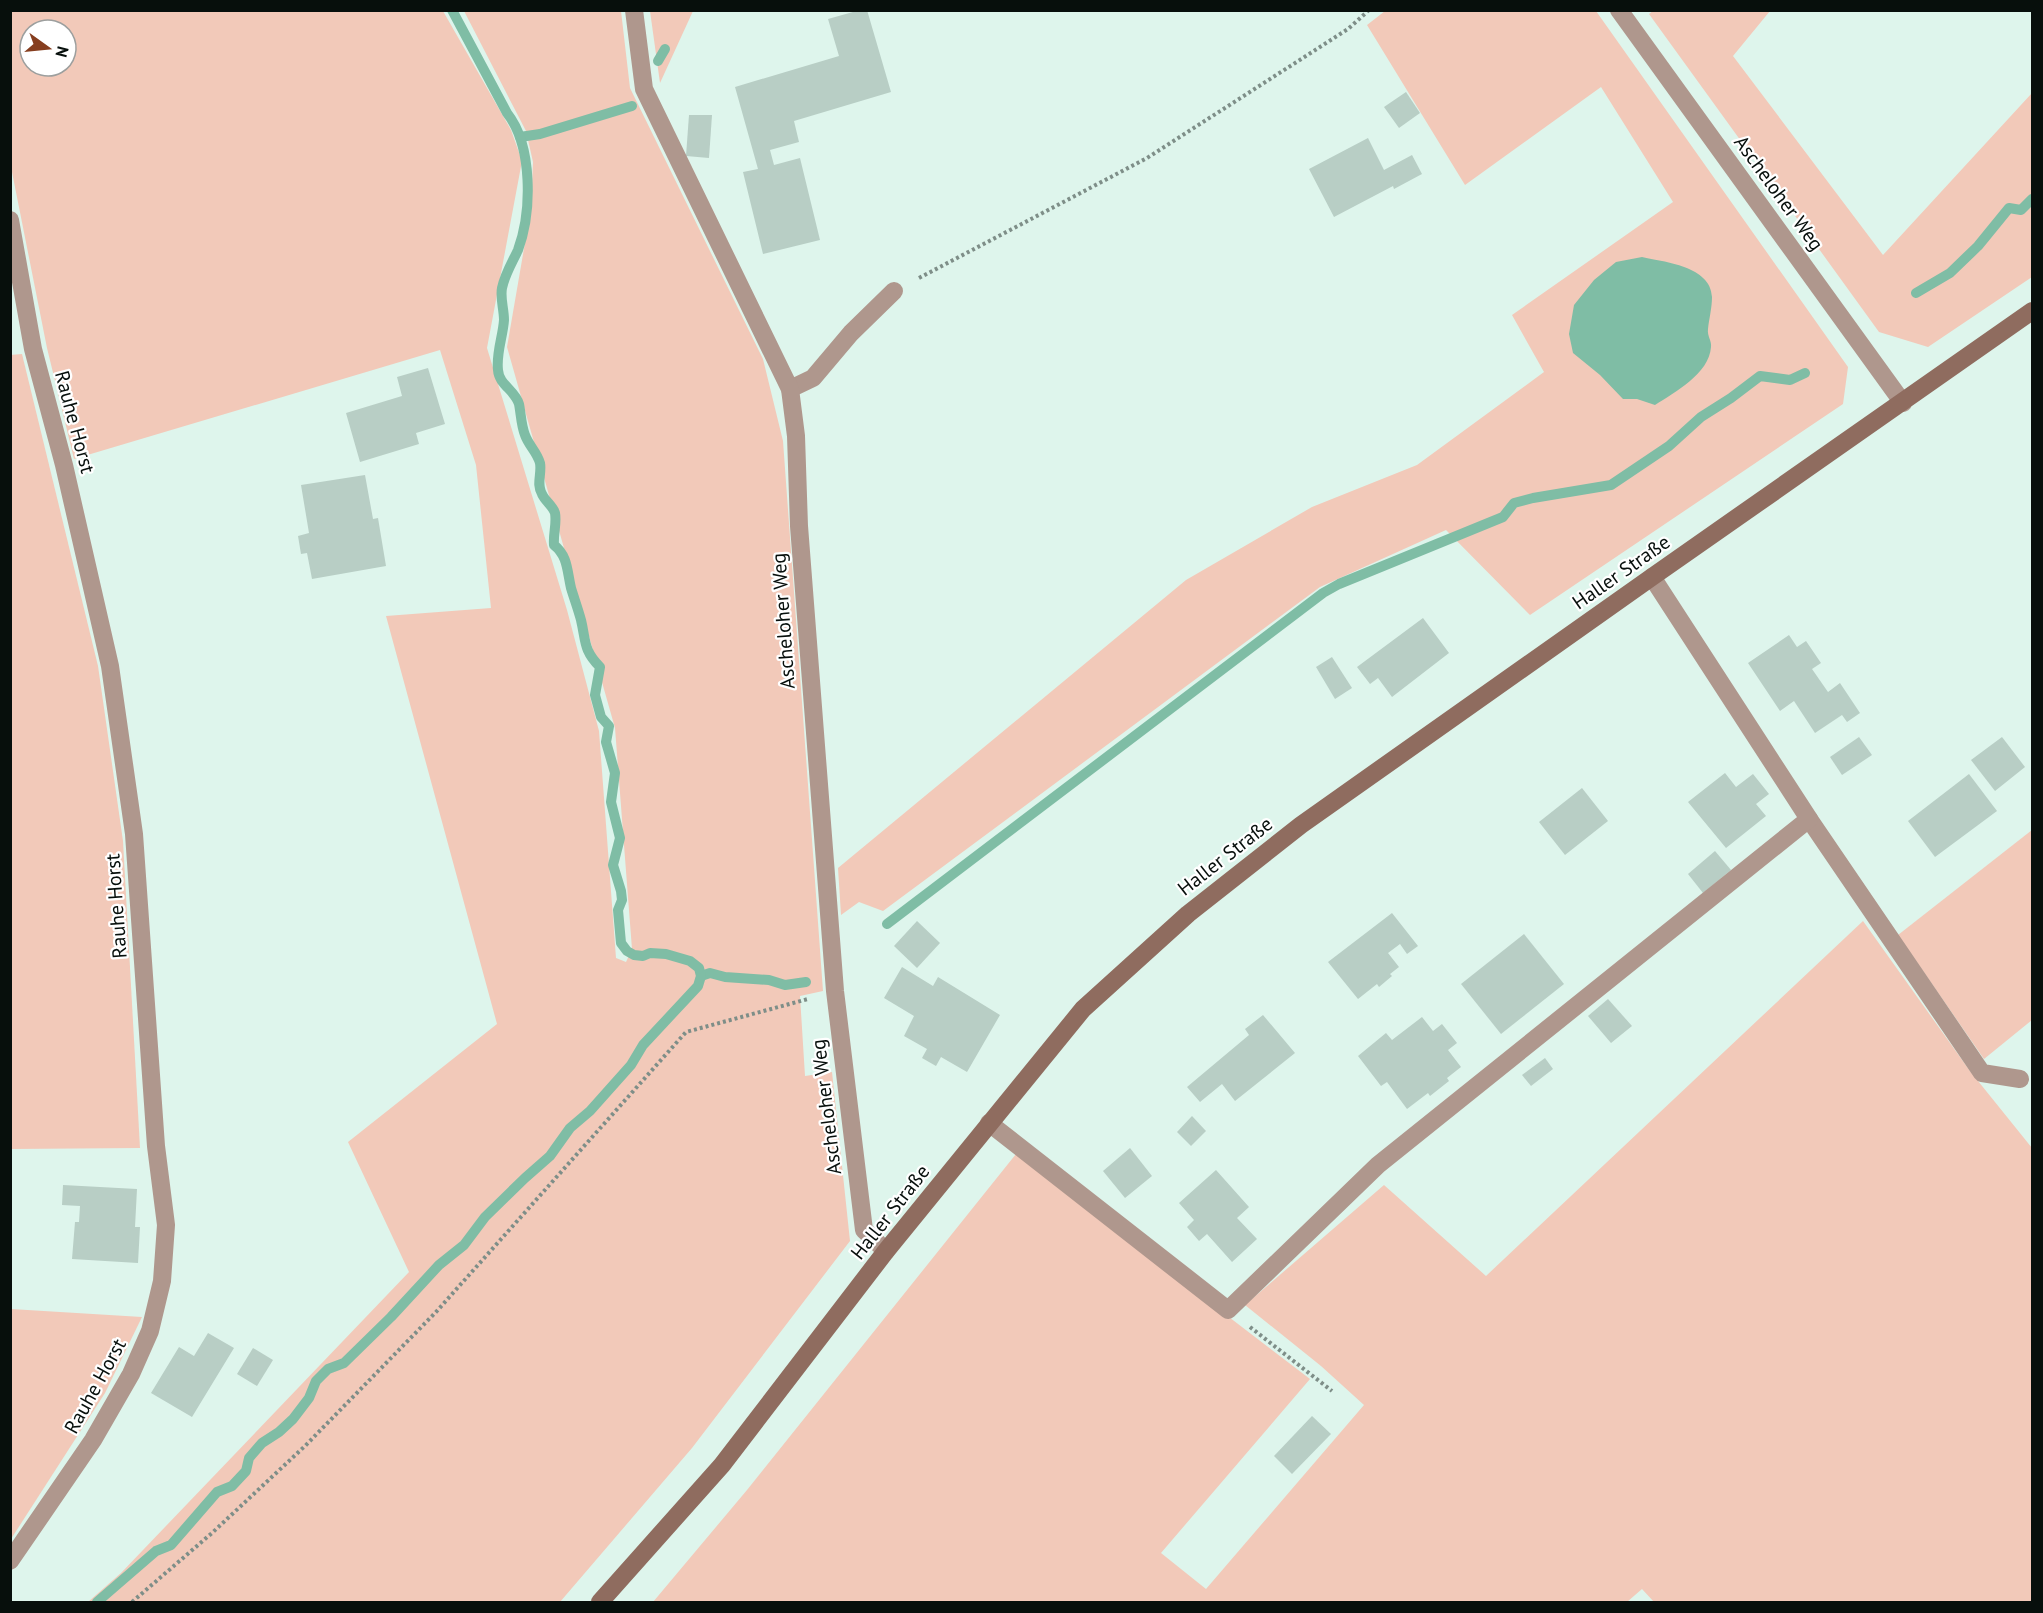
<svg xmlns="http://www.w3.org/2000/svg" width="2043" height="1613" font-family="'PT Sans',sans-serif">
<rect width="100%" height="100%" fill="#def5ec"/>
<g fill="#f2c9b9" fill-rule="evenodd">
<path d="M 1654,10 L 1770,11 L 1733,56 L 1883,255 L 2032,93 L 2032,277 L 1928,347 L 1879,332 L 1649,14 Z"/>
<path d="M 10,11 L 443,11 L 511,130 L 522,161 L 487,348 L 567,610 L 599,731 L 616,958 L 626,962 L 632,949 L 615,728 L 507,347 L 531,208 L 533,162 L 526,131 L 464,11 L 621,11 L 630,88 L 763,359 L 783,441 L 823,991 L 800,996 L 805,1076 L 832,1072 L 850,1241 L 692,1448 L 560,1602 L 88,1602 L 121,1573 L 409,1272 L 348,1142 L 497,1024 L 386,616 L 491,608 L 476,465 L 440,350 L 74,459 L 47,348 L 11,167 ZM 30,30 L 66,30 L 66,66 L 30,66 Z"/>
<path d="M 650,11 L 693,11 L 660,83 Z"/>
<path d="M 1385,11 L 1596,11 L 1848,367 L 1843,404 L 1530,615 L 1446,530 L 1320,587 L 883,911 L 859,902 L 841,915 L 838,868 L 1186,580 L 1312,507 L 1417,465 L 1544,372 L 1512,315 L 1673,202 L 1601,87 L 1465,185 L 1367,25 Z"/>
<path d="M 22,354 L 98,666 L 123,841 L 140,1148 L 11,1149 L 10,355 Z"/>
<path d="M 2032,830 L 2032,1020 L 1984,1059 L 1898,935 Z"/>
<path d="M 1863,921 L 1970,1071 L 2032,1148 L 2032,1602 L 1654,1602 L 1642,1589 L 1627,1602 L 653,1602 L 747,1490 L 1016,1154 L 1310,1379 L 1161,1553 L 1206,1589 L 1364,1405 L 1321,1366 L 1245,1305 L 1384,1185 L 1486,1276 Z"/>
<path d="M 11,1309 L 142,1317 L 105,1393 L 11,1539 Z"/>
</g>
<path fill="#7fbda5" d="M 1642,257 C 1664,262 1711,266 1712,297 C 1712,308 1709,319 1708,329 C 1707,336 1712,341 1711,347 C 1709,374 1675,392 1655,405 L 1637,399 L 1623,399 L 1600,375 L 1573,353 L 1569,334 L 1574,305 L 1594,280 L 1616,262 Z"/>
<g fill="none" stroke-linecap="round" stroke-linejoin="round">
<g stroke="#7fbda5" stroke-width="10">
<path d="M 658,61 L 665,49"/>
<path d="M 520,137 L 540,134 L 632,106"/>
<path d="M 1916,293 L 1950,273 L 1978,246 L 2009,208 L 2021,210 L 2032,199"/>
<path d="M 887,924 L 1323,593 L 1339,584 L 1503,517 L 1514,503 L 1533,498 L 1611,485 L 1669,446 L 1701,417 L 1731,398 L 1760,376 L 1790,380 L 1805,373"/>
<path d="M 701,976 L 710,973 L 725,977 L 769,980 L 785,985 L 806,982"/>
<path d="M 97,1602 L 156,1551 L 171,1545 L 217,1492 L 232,1486 L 246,1471 L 249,1458 L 262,1443 L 279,1432 L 293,1419 L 309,1398 L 316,1381 L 328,1369 L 344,1363 L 391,1317 L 439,1265 L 464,1245 L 485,1217 L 525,1178 L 550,1156 L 570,1128 L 590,1111 L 631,1065 L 643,1045 L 698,986 L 701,976 L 699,968 L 690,961 L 666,954 L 650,953 L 643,956 L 634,955 L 627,951 L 621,943 L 618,910 L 622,900 L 621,891 L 613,865 L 620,838 L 611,802 L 615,773 L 606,742 L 609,726 L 601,717 L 595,695 L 600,667 C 583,650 586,641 581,620 C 578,609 574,598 571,588 C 567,571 568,556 554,545 C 553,534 557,523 555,513 C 553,506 545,501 542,494 C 536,484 542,474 540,463 C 537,452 529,446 525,435 C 521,425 521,414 519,404 C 515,390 499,385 498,370 C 496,353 503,336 504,320 C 504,309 500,298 502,288 C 505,274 512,263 518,250 C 532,212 533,146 507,113 L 452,10"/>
</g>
</g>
<g fill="#b8cec5">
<path d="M 860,10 L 867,10 L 891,92 L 794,121 L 799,142 L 770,150 L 774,165 L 800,158 L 820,240 L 763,254 L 743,172 L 758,169 L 735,87 L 839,56 L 828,19 Z"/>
<path d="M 1406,92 L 1420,113 L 1399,128 L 1384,107 Z"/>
<path d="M 689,115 L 712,115 L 709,158 L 686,156 Z"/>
<path d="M 1368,138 L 1384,170 L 1412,155 L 1422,174 L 1394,189 L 1393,186 L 1334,217 L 1309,169 Z"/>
<path d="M 428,368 L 445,424 L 416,433 L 419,444 L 360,462 L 346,413 L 402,396 L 397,377 Z"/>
<path d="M 365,475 L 373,519 L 378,518 L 386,566 L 312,579 L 307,553 L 301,554 L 298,536 L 309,533 L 301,485 Z"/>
<path d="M 1423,618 L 1449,653 L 1392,697 L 1378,678 L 1370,684 L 1357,667 Z"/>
<path d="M 1789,635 L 1797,647 L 1806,641 L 1821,663 L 1812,669 L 1828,692 L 1840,683 L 1860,713 L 1847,722 L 1842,715 L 1815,733 L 1794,701 L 1780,711 L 1748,663 Z"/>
<path d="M 1332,657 L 1352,688 L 1335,699 L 1316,667 Z"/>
<path d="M 1859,737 L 1872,755 L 1842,775 L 1830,757 Z"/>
<path d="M 2002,737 L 2025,767 L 1995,791 L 1971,760 Z"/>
<path d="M 1725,773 L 1736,787 L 1753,774 L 1769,794 L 1756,804 L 1766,816 L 1726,848 L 1688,802 Z"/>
<path d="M 1969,774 L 1997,811 L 1935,857 L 1908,821 Z"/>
<path d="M 1582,788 L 1608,821 L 1565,855 L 1539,822 Z"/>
<path d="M 1715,851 L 1731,870 L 1703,893 L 1688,874 Z"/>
<path d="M 1392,913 L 1418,946 L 1407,954 L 1400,944 L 1388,953 L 1399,967 L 1390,974 L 1392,976 L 1379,987 L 1377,984 L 1358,999 L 1328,962 Z"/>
<path d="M 917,921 L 940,943 L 917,968 L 894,946 Z"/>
<path d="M 1524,934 L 1564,984 L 1501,1034 L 1461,984 Z"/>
<path d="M 902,967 L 933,986 L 938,977 L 1000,1015 L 967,1072 L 941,1057 L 936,1066 L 922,1058 L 927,1049 L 904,1036 L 914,1016 L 884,998 Z"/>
<path d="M 1608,999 L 1632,1026 L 1611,1043 L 1588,1016 Z"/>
<path d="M 1263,1015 L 1295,1053 L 1235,1101 L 1222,1084 L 1200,1102 L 1187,1087 L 1249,1035 L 1245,1029 Z"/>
<path d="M 1422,1017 L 1433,1031 L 1442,1024 L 1457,1043 L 1448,1050 L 1461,1067 L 1447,1078 L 1449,1081 L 1430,1096 L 1428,1093 L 1407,1109 L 1387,1082 L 1381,1086 L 1358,1056 L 1386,1033 L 1392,1040 Z"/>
<path d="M 1545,1058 L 1553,1069 L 1531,1086 L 1522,1075 Z"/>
<path d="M 1192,1116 L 1206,1131 L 1191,1146 L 1177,1132 Z"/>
<path d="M 1130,1148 L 1152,1176 L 1125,1198 L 1103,1171 Z"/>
<path d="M 1216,1170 L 1249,1207 L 1237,1218 L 1257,1239 L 1232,1262 L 1207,1234 L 1199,1241 L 1187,1227 L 1194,1220 L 1179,1203 Z"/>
<path d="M 63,1185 L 137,1189 L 135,1227 L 140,1227 L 138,1263 L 72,1259 L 75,1222 L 79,1222 L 80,1206 L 62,1205 Z"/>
<path d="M 208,1333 L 234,1348 L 192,1417 L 151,1393 L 179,1347 L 194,1356 Z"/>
<path d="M 253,1348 L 273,1360 L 257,1386 L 237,1374 Z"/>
<path d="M 1312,1416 L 1331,1434 L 1292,1474 L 1274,1456 Z"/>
</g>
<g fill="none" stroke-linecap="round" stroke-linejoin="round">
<g stroke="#7e8e88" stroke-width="4" stroke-dasharray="3 3" stroke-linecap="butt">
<path d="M 919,278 L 1147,158 L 1348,29 L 1369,10"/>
<path d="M 1250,1327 L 1332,1391"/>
<path d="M 132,1602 L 212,1533 L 305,1446 L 436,1312 L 686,1032 L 808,999"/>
</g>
<g stroke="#af978d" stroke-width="18">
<path d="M 790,389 L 813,378 L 851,333 L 894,291"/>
<path d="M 1809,819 L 1982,1073 L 2020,1079"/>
<path d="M 989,1123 L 1228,1310 L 1378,1165 L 1809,819 L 1652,577"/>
</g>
<g stroke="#af978d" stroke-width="18">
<path d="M 634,10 L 644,89 L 790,389 L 796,436 L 799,526 L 835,991 L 864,1230 L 886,1251"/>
<path d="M 1619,10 L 1903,403"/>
<path d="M 10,220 L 33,349 L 64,465 L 110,666 L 134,834 L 156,1146 L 166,1225 L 162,1281 L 150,1331 L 131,1374 L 93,1440 L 10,1561"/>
</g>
<path stroke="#8f6c5f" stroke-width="18" d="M 600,1602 L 722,1465 L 886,1251 L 1083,1009 L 1188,914 L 1301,825 L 1652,577 L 2032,311"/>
</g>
<g text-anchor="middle" stroke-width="4.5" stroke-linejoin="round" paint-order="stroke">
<g font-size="20" fill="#070f0c" stroke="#fff">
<text transform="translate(1779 193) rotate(54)" y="7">Ascheloher Weg</text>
<text transform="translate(75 422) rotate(75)" y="7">Rauhe Horst</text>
<text transform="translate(1621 572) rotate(-35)" y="7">Haller Straße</text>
<text transform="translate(783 621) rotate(-94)" y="7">Ascheloher Weg</text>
<text transform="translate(1225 856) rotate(-38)" y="7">Haller Straße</text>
<text transform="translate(116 906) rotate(-94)" y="7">Rauhe Horst</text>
<text transform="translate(826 1107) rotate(-97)" y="7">Ascheloher Weg</text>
<text transform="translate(890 1212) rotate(-52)" y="7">Haller Straße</text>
<text transform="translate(95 1386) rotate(-61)" y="7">Rauhe Horst</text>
</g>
</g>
<rect width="2043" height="1613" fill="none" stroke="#070f0c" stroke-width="24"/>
<g transform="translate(48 48) rotate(105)"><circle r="28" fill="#ffffff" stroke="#9c9f9e" stroke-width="1.5"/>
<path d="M0-4.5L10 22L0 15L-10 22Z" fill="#863e1f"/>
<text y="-9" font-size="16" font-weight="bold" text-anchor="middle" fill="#070f0c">N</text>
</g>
</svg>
